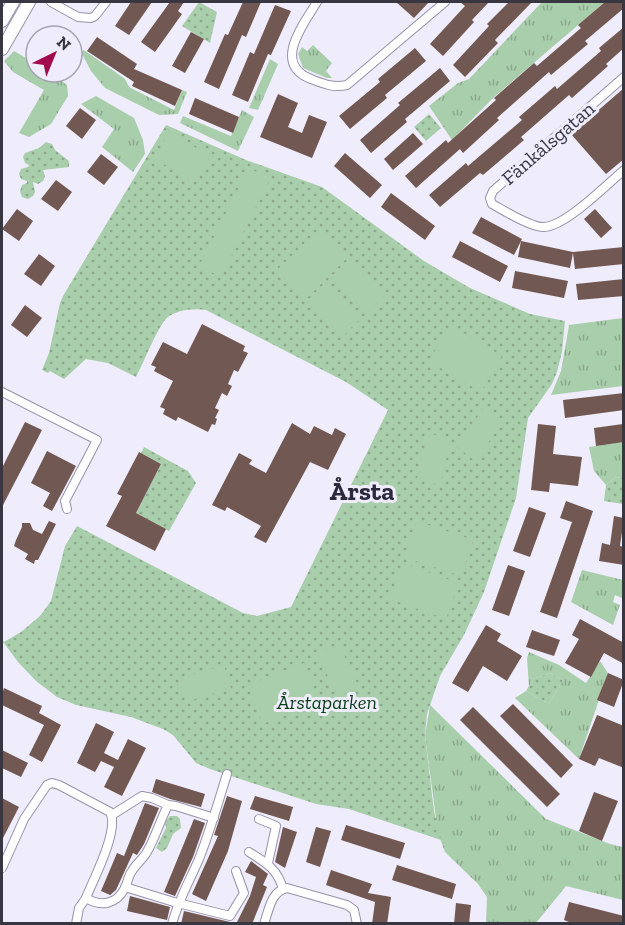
<svg xmlns="http://www.w3.org/2000/svg" width="625" height="925" font-family="'Zilla Slab',serif">
<defs>
<pattern id="grass-tufts" width="24" height="20" patternUnits="userSpaceOnUse" patternTransform="scale(1.5)"><rect width="24" height="20" fill="#a9ceab"/><path d="M3 7l-1-3M5 7V3M7 7l1-3M15 17l-1-3M17 17v-4M19 17l1-3" fill="none" stroke="#8ba88d"/></pattern>
<pattern id="park-dots" width="8" height="8" patternUnits="userSpaceOnUse" patternTransform="scale(1.5)"><rect width="8" height="8" fill="#a9ceab"/><path d="M2 2h.1M6 6h.1" fill="none" stroke="#8ba88d" stroke-width="1.8" stroke-linecap="round"/></pattern>
</defs>
<rect width="100%" height="100%" fill="#efecfc"/>
<g fill="url(#grass-tufts)">
<path d="M 542,2 L 605,2 L 494,97 L 452,140 L 429,106 L 458,83 L 469,79 Z"/>
<path d="M 313,45 L 332,63 L 326,71 L 332,78 L 327,78 L 303,68 L 298,54 L 302,47 L 307,51 Z"/>
<path d="M 84,50 L 125,79 L 129,87 L 174,110 L 182,90 L 187,92 L 178,114 L 159,115 L 105,88 L 91,71 L 81,52 Z"/>
<path d="M 14,51 L 36,64 L 36,72 L 50,72 L 67,85 L 68,96 L 51,124 L 29,137 L 19,133 L 44,90 L 13,72 L 4,61 Z"/>
<path d="M 270,59 L 278,64 L 258,110 L 249,108 Z"/>
<path d="M 96,96 L 134,118 L 143,140 L 145,154 L 133,172 L 102,147 L 114,129 L 81,104 Z"/>
<path d="M 242,110 L 254,117 L 238,151 L 180,123 L 183,116 L 231,136 Z"/>
<path d="M 623,318 L 623,386 L 551,395 L 561,371 L 569,325 Z"/>
<path d="M 623,442 L 623,478 L 616,477 L 606,485 L 594,471 L 589,447 Z"/>
<path d="M 582,570 L 623,580 L 622,598 L 615,595 L 613,602 L 620,605 L 613,625 L 571,602 Z"/>
<path d="M 529,652 L 559,665 L 586,683 L 600,661 L 608,673 L 579,759 L 515,698 L 526,691 L 549,704 L 563,680 L 550,673 L 533,679 L 529,686 L 527,658 Z"/>
<path d="M 430,705 L 546,819 L 610,844 L 623,847 L 623,900 L 566,886 L 536,923 L 486,923 L 487,897 L 478,884 L 445,852 L 438,833 L 425,736 Z"/>
</g>
<g fill="url(#park-dots)">
<path d="M 199,2 L 217,12 L 210,43 L 182,26 Z"/>
<path d="M 429,114 L 441,128 L 426,141 L 414,127 Z"/>
<path d="M 166,125 L 246,160 L 322,187 L 424,261 L 470,288 L 530,314 L 565,321 L 562,352 L 557,372 L 552,384 L 528,418 L 516,498 L 484,592 L 464,635 L 440,676 L 427,714 L 425,736 L 434,811 L 441,840 L 349,809 L 316,804 L 210,769 L 196,763 L 173,735 L 163,729 L 131,717 L 76,705 L 57,697 L 36,681 L 18,662 L 4,643 L 2,644 L 2,640 L 4,642 L 21,632 L 40,616 L 51,601 L 65,546 L 77,526 L 243,613 L 257,616 L 291,607 L 388,410 L 346,382 L 206,310 C 194,308 173,310 165,320 C 155,333 144,362 136,377 L 108,363 L 86,359 L 64,379 L 50,371 L 48,373 L 42,370 L 49,353 L 60,303 L 63,296 Z"/>
<path d="M 46,142 L 52,144 L 55,150 L 69,161 L 69,167 L 43,170 L 45,176 L 43,181 L 38,184 L 33,182 L 35,192 L 33,196 L 28,199 L 22,197 L 20,191 L 22,185 L 27,183 L 27,181 L 21,179 L 19,174 L 21,169 L 28,167 L 29,165 L 25,163 L 23,157 L 25,153 L 39,148 Z"/>
<path d="M 144,447 L 188,471 L 196,483 L 169,531 L 136,513 L 161,464 L 141,453 Z"/>
<path d="M 616,477 L 623,478 L 623,504 L 604,501 L 606,485 Z"/>
<path d="M 550,673 L 563,680 L 549,704 L 526,691 L 533,679 Z"/>
<path d="M 170,816 L 177,816 L 180,819 L 181,828 L 173,834 L 167,848 L 162,852 L 156,848 L 166,828 L 165,822 Z"/>
</g>
<g fill="#a9ceab">
<path d="M 169,132 L 210,156 L 196,182 L 154,159 Z"/>
<path d="M 249,168 L 270,179 L 221,277 L 199,266 Z"/>
<path d="M 319,229 L 347,258 L 305,300 L 276,271 Z"/>
<path d="M 350,263 L 383,297 L 366,314 L 332,280 Z"/>
<path d="M 325,286 L 359,320 L 342,337 L 308,303 Z"/>
<path d="M 450,325 L 502,356 L 481,392 L 429,361 Z"/>
<path d="M 484,408 L 503,422 L 475,461 L 456,446 Z"/>
<path d="M 428,433 L 451,439 L 440,485 L 417,479 Z"/>
<path d="M 417,521 L 473,540 L 461,576 L 404,557 Z"/>
<path d="M 402,563 L 459,583 L 446,619 L 390,599 Z"/>
<path d="M 339,644 L 359,688 L 337,697 L 318,654 Z"/>
<path d="M 304,663 L 319,702 L 263,724 L 248,685 Z"/>
<path d="M 224,665 L 231,688 L 186,702 L 179,679 Z"/>
</g>
<g fill="#725852">
<path d="M 131,2 L 152,2 L 129,35 L 115,26 Z"/>
<path d="M 170,2 L 184,2 L 178,11 L 182,14 L 155,52 L 141,42 Z"/>
<path d="M 243,2 L 261,2 L 246,37 L 242,35 L 219,89 L 204,82 L 225,34 L 228,35 Z"/>
<path d="M 396,2 L 429,2 L 414,18 Z"/>
<path d="M 460,2 L 489,2 L 472,20 L 474,22 L 443,56 L 430,44 L 465,6 Z"/>
<path d="M 509,2 L 532,2 L 495,40 L 498,43 L 465,77 L 453,65 L 489,26 L 487,24 Z"/>
<path d="M 605,2 L 622,2 L 624,8 L 585,41 L 588,44 L 551,75 L 549,72 L 497,118 L 499,120 L 463,153 L 460,149 L 416,188 L 405,176 L 446,140 L 448,143 L 496,100 L 494,98 L 534,63 L 537,66 L 581,28 L 578,25 Z"/>
<path d="M 275,5 L 291,11 L 271,55 L 268,54 L 248,102 L 232,95 L 250,52 L 254,54 Z"/>
<path d="M 624,27 L 624,48 L 606,64 L 608,66 L 572,98 L 569,95 L 521,137 L 524,140 L 483,175 L 480,173 L 440,207 L 429,195 L 466,163 L 468,166 L 522,120 L 519,117 L 555,86 L 557,89 L 601,51 L 599,48 Z"/>
<path d="M 191,32 L 204,39 L 185,73 L 172,66 Z"/>
<path d="M 97,37 L 137,64 L 134,69 L 182,90 L 175,106 L 132,86 L 134,82 L 87,51 Z"/>
<path d="M 415,48 L 426,61 L 385,95 L 387,98 L 350,129 L 339,116 L 380,82 L 378,79 Z"/>
<path d="M 440,68 L 450,81 L 405,119 L 407,122 L 371,153 L 360,140 L 400,105 L 398,103 Z"/>
<path d="M 624,88 L 624,159 L 606,174 L 571,134 Z"/>
<path d="M 278,94 L 298,103 L 288,127 L 302,133 L 309,115 L 327,122 L 312,158 L 260,137 Z"/>
<path d="M 195,98 L 239,117 L 233,133 L 189,114 Z"/>
<path d="M 80,108 L 96,120 L 82,139 L 66,126 Z"/>
<path d="M 413,133 L 423,144 L 393,170 L 384,159 Z"/>
<path d="M 345,153 L 382,185 L 370,198 L 334,166 Z"/>
<path d="M 101,154 L 118,167 L 104,185 L 87,172 Z"/>
<path d="M 56,180 L 72,192 L 58,211 L 41,199 Z"/>
<path d="M 391,193 L 435,226 L 425,240 L 381,207 Z"/>
<path d="M 17,209 L 33,221 L 19,241 L 2,229 Z"/>
<path d="M 595,209 L 612,228 L 601,238 L 584,219 Z"/>
<path d="M 481,217 L 522,239 L 521,241 L 573,252 L 624,247 L 624,264 L 575,269 L 573,253 L 570,268 L 518,257 L 521,241 L 514,255 L 472,233 Z"/>
<path d="M 460,241 L 508,266 L 500,282 L 452,257 Z"/>
<path d="M 39,254 L 55,266 L 41,286 L 24,274 Z"/>
<path d="M 515,271 L 568,281 L 564,298 L 512,288 Z"/>
<path d="M 624,279 L 624,296 L 578,300 L 576,284 Z"/>
<path d="M 25,305 L 42,318 L 27,337 L 11,325 Z"/>
<path d="M 202,324 L 245,346 L 243,351 L 248,353 L 238,372 L 234,370 L 228,384 L 232,386 L 227,396 L 222,393 L 215,408 L 219,410 L 215,418 L 217,419 L 215,425 L 212,424 L 208,432 L 178,417 L 176,421 L 163,414 L 165,409 L 160,407 L 173,381 L 154,371 L 156,367 L 151,365 L 163,342 L 187,354 Z"/>
<path d="M 624,393 L 624,410 L 565,418 L 563,400 Z"/>
<path d="M 25,422 L 42,430 L 2,507 L 2,468 Z"/>
<path d="M 292,423 L 310,434 L 314,426 L 332,435 L 335,428 L 346,434 L 328,470 L 310,462 L 266,543 L 254,537 L 261,526 L 227,507 L 225,511 L 212,505 L 239,453 L 252,460 L 249,464 L 266,473 Z"/>
<path d="M 538,424 L 556,426 L 553,454 L 582,457 L 578,486 L 550,483 L 549,492 L 531,490 Z"/>
<path d="M 623,424 L 624,442 L 596,446 L 594,428 Z"/>
<path d="M 47,451 L 76,466 L 52,511 L 43,506 L 50,493 L 31,483 Z"/>
<path d="M 139,452 L 161,464 L 136,513 L 166,529 L 155,551 L 106,526 L 122,496 L 117,494 Z"/>
<path d="M 566,501 L 593,511 L 557,618 L 540,612 L 572,522 L 560,518 Z"/>
<path d="M 529,507 L 546,513 L 530,557 L 513,551 Z"/>
<path d="M 614,516 L 624,518 L 620,546 L 624,547 L 624,565 L 599,561 L 602,543 L 610,545 Z"/>
<path d="M 49,521 L 56,524 L 38,560 L 35,560 L 34,564 L 25,559 L 28,554 L 14,546 L 16,540 L 22,527 L 22,523 L 30,523 L 33,530 L 42,534 Z"/>
<path d="M 508,565 L 525,571 L 509,616 L 492,610 Z"/>
<path d="M 580,619 L 624,643 L 624,664 L 604,653 L 591,677 L 565,663 L 579,639 L 572,635 Z"/>
<path d="M 486,625 L 501,634 L 497,641 L 522,656 L 507,681 L 483,666 L 468,692 L 452,683 Z"/>
<path d="M 532,630 L 560,640 L 554,656 L 526,647 Z"/>
<path d="M 608,673 L 624,680 L 614,707 L 597,700 Z"/>
<path d="M 4,688 L 42,706 L 39,713 L 61,725 L 42,762 L 29,755 L 44,725 L 2,705 L 2,694 Z"/>
<path d="M 513,704 L 573,765 L 561,778 L 500,716 Z"/>
<path d="M 473,707 L 560,794 L 547,807 L 460,720 Z"/>
<path d="M 597,715 L 624,726 L 624,768 L 599,758 L 595,766 L 579,759 Z"/>
<path d="M 96,723 L 114,732 L 104,753 L 118,760 L 128,739 L 146,748 L 122,796 L 104,787 L 114,767 L 101,761 L 95,772 L 77,763 Z"/>
<path d="M 2,750 L 28,763 L 21,777 L 2,768 Z"/>
<path d="M 156,779 L 205,794 L 201,807 L 170,799 L 152,792 Z"/>
<path d="M 594,792 L 618,801 L 602,841 L 579,831 Z"/>
<path d="M 227,796 L 242,801 L 228,851 L 206,901 L 192,894 L 218,836 L 214,835 Z"/>
<path d="M 255,796 L 293,807 L 289,821 L 250,809 Z"/>
<path d="M 2,798 L 19,807 L 2,840 Z"/>
<path d="M 145,803 L 159,808 L 144,844 L 137,855 L 133,853 L 116,890 L 110,895 L 101,891 L 117,853 L 124,856 Z"/>
<path d="M 194,819 L 205,823 L 193,857 L 175,896 L 164,892 Z"/>
<path d="M 346,825 L 405,843 L 400,859 L 341,840 Z"/>
<path d="M 283,827 L 297,832 L 285,868 L 275,862 Z"/>
<path d="M 316,827 L 331,831 L 320,867 L 306,862 Z"/>
<path d="M 251,861 L 268,874 L 263,885 L 267,887 L 252,924 L 236,924 L 250,896 L 256,877 L 245,872 Z"/>
<path d="M 397,865 L 456,884 L 452,899 L 392,880 Z"/>
<path d="M 331,870 L 372,884 L 368,893 L 391,897 L 387,924 L 372,924 L 375,902 L 326,885 Z"/>
<path d="M 130,896 L 170,907 L 167,920 L 127,911 Z"/>
<path d="M 569,902 L 624,916 L 624,924 L 574,924 L 564,920 Z"/>
<path d="M 456,903 L 471,905 L 469,924 L 454,924 Z"/>
<path d="M 184,911 L 230,922 L 230,924 L 181,924 Z"/>
</g>
<g fill="none" stroke-linecap="round" stroke-linejoin="round">
<defs>
<g id="street">
<path d="M 51,2 L 78,17 L 91,18 L 95,16 L 106,2"/>
<path d="M 317,2 C 303,25 272,64 311,79 C 324,84 333,88 347,85 L 445,2"/>
<path d="M 624,77 L 493,191 L 490,198 L 492,204 C 503,210 532,228 544,227 C 566,226 606,185 624,170"/>
<path d="M 2,392 L 97,440 L 65,501 L 67,509"/>
<path d="M 112,815 L 142,796 L 152,798 L 168,805"/>
<path d="M 259,819 L 276,826 L 268,863"/>
<path d="M 249,852 C 266,863 277,868 283,889"/>
<path d="M 2,868 L 24,819 L 47,785 L 52,783 L 59,785 L 110,812 C 120,829 93,880 86,898 L 79,908 L 76,924"/>
<path d="M 125,887 L 174,902 L 230,916 L 244,893 L 236,871"/>
<path d="M 86,898 C 101,907 116,905 125,888 C 128,882 128,876 132,871 C 136,864 143,859 147,852 C 155,838 160,821 168,805 L 176,806 L 214,818"/>
<path d="M 172,924 C 178,901 190,880 199,859 C 210,831 218,803 227,774"/>
<path d="M 264,924 C 269,910 271,891 287,888 L 347,905 L 354,910 L 357,924"/>
</g>
<g id="secondary">
<path d="M 2,21 L 13,2"/>
<path d="M 2,49 L 29,2"/>
</g>
</defs>
<use href="#street" stroke="#9692aa" stroke-width="10"/>
<use href="#secondary" stroke="#9692aa" stroke-width="14"/>
<use href="#street" stroke="#fff" stroke-width="8"/>
<use href="#secondary" stroke="#fff" stroke-width="12"/>
</g>
<g text-anchor="middle" stroke-width="6" stroke-linejoin="round" paint-order="stroke">
<g font-size="20" fill="#383640" stroke="#efecfc">
<text transform="translate(548 143) rotate(-41)" y="7">Fänkålsgatan</text>
</g>
<g font-size="20" font-style="italic" fill="#063e13" stroke="#efecfc">
<text x="327" y="709">Årstaparken</text>
</g>
<g font-size="26" font-weight="bold" fill="#2c293d" stroke="#efecfc">
<text x="362" y="500">Årsta</text>
</g>
</g>
<rect width="625" height="925" fill="none" stroke="#383640" stroke-width="6"/>
<g transform="translate(54 54) rotate(43)"><circle r="28" fill="#efecfc" stroke="#a6a3b1" stroke-width="1.5"/>
<path d="M0-4.5L10 22L0 15L-10 22Z" fill="#a20c4d"/>
<text y="-9" font-size="16" font-weight="bold" text-anchor="middle" fill="#383640">N</text>
</g>
</svg>
